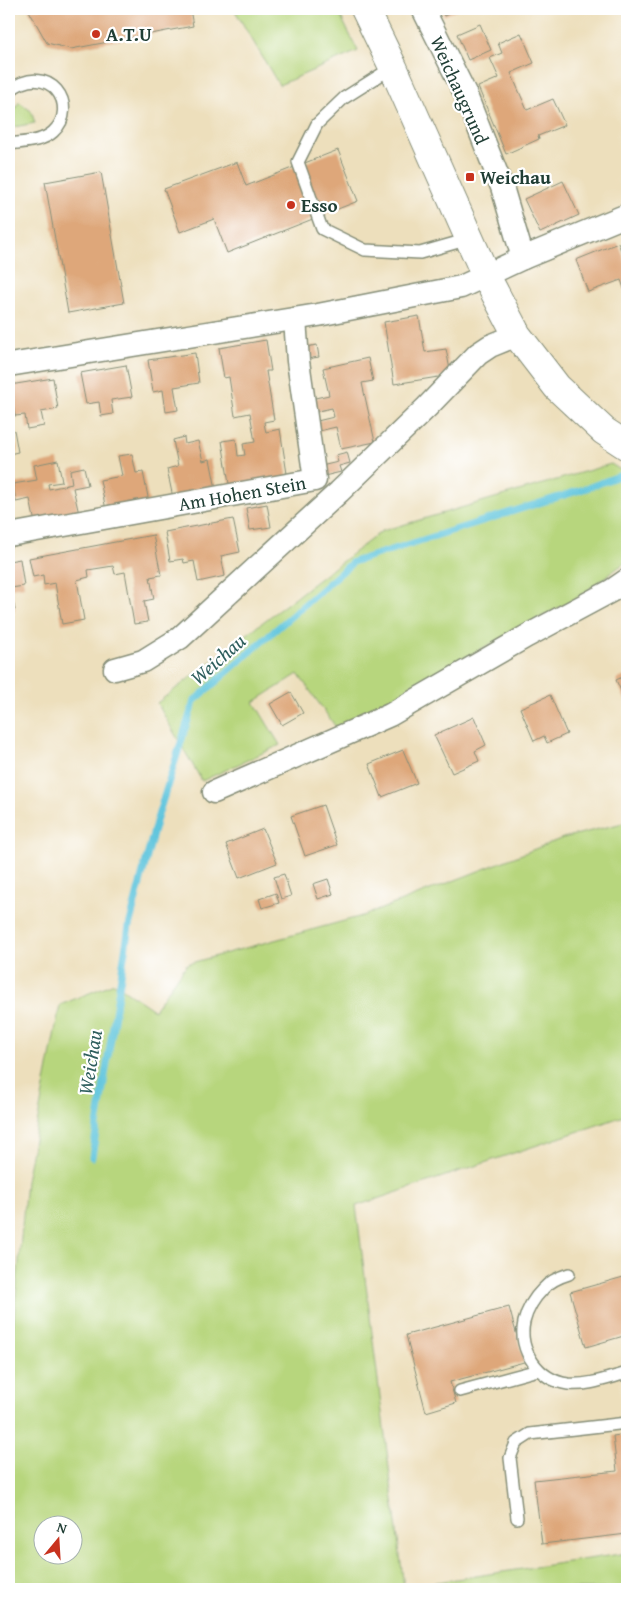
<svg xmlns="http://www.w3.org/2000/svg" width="636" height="1598" font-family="'Gentium Book Plus',serif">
<rect width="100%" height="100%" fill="#fff"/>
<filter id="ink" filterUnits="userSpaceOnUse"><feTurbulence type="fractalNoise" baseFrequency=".02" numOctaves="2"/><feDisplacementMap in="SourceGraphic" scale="10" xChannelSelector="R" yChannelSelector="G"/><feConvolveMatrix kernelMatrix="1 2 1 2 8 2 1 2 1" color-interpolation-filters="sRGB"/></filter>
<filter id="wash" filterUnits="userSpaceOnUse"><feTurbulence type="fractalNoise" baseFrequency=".0096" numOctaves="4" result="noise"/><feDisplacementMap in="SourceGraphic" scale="20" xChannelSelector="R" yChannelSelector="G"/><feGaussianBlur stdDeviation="1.12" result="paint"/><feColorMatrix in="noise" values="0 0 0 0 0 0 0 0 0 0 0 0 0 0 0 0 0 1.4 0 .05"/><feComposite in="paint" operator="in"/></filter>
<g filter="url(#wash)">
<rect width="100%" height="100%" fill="#eddfbc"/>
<g fill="#b7d67d" stroke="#6b8a58" fill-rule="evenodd">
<path d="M 234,9 L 337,9 L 358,51 L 279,85 Z"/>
<path d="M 19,102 L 31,111 L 35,123 L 9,128 L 9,120 Z"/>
<path d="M 611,464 L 627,474 L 627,561 L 577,598 L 430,676 L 338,730 L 298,674 L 254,702 L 280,745 L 202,781 L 157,703 L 382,531 Z"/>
<path d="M 627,822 L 627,1115 L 356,1206 L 404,1587 L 627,1553 L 627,1589 L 9,1589 L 9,1351 L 12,1341 L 26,1181 L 60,1005 L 114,983 L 154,1010 L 187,964 L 366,915 L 563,838 ZM 42,1526 L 72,1526 L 72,1556 L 42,1556 Z"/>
</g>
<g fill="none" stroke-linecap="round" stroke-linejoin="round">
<path stroke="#5fc5dd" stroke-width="7" d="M 92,1157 L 129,926 L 156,822 L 194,701 L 353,562 L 587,488 L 627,473"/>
</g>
<g id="blocks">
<g fill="#dea77a">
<path d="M 28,9 L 190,9 L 193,26 L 71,49 L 47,43 Z"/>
<path d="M 441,9 L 459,9 L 444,16 Z"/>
<path d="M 480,24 L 491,50 L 468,60 L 457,34 Z"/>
<path d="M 521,33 L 534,63 L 511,73 L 527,110 L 553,99 L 565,125 L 538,136 L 539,139 L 506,154 L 478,87 L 499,78 L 490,58 L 502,53 L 498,43 Z"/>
<path d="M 338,150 L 358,201 L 227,253 L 214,219 L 180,232 L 164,189 L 237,162 L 246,186 Z"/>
<path d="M 101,172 L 124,303 L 68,313 L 45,182 Z"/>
<path d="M 563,181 L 579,215 L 540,233 L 524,199 Z"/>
<path d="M 618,243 L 627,265 L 627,290 L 625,291 L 621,280 L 588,292 L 576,260 Z"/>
<path d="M 419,316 L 425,352 L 446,349 L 451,375 L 394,384 L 384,322 Z"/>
<path d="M 266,340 L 271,371 L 266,371 L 274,420 L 264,422 L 265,428 L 266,432 L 280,429 L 288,480 L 230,490 L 222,441 L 236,439 L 238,456 L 245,455 L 243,444 L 255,442 L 250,413 L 235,416 L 229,377 L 224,378 L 219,348 Z"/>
<path d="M 317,345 L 319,357 L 301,360 L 299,348 Z"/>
<path d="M 195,353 L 199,383 L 174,387 L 178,410 L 166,412 L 163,390 L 153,392 L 148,360 Z"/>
<path d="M 368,358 L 373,381 L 362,383 L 375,442 L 341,449 L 336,427 L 315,432 L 313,422 L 334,417 L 332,408 L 309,413 L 306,400 L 329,395 L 323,368 Z"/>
<path d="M 126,365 L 132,397 L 111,400 L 113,414 L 101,416 L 99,402 L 86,404 L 80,373 Z"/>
<path d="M 53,378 L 58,409 L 41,412 L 44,426 L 27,429 L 25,415 L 15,416 L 10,385 Z"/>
<path d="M 14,430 L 18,452 L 9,454 L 9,431 Z"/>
<path d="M 184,437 L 185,444 L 198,441 L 203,461 L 210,459 L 216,489 L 173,498 L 167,469 L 178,466 L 173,440 Z"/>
<path d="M 347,452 L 350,463 L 339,466 L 341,472 L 320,477 L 317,467 L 338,462 L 336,455 Z"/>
<path d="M 132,454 L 136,473 L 143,472 L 149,502 L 106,510 L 100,480 L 122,476 L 118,456 Z"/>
<path d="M 58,460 L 62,482 L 48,484 L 49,489 L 72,484 L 70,470 L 84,467 L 88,485 L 73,488 L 79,514 L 35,523 L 30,499 L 16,502 L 13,484 L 37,480 L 34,465 Z"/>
<path d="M 9,468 L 13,484 L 9,485 Z"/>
<path d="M 267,504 L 271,527 L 250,530 L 246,508 Z"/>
<path d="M 233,519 L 240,552 L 221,556 L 225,576 L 198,582 L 194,561 L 184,563 L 183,559 L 170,561 L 165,532 Z"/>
<path d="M 153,535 L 161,575 L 150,577 L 154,599 L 144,601 L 148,622 L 134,624 L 125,572 L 115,574 L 113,566 L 88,570 L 89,577 L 77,580 L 84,620 L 62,624 L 55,583 L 44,585 L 43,575 L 33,577 L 29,558 Z"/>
<path d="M 20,559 L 24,586 L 11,588 L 15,610 L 9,611 L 9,561 Z"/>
<path d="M 627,675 L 627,704 L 616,680 Z"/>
<path d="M 291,692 L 303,713 L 282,725 L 270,704 Z"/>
<path d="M 550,695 L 567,734 L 547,743 L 544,736 L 534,741 L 520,708 Z"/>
<path d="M 474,717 L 486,745 L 475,751 L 479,761 L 452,773 L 434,735 Z"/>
<path d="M 403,750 L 417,783 L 382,797 L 369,764 Z"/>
<path d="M 323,805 L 337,845 L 305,856 L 291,816 Z"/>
<path d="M 263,829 L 277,863 L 239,878 L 226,844 Z"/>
<path d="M 284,874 L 291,896 L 281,899 L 274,877 Z"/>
<path d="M 328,879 L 333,894 L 318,899 L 313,884 Z"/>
<path d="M 276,893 L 279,903 L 262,908 L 259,899 Z"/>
<path d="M 627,1276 L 627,1335 L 586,1347 L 570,1292 Z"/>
<path d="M 509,1307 L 524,1362 L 450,1382 L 456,1403 L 426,1412 L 406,1335 Z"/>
<path d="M 627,1434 L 627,1534 L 542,1544 L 534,1480 L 617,1471 L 613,1436 Z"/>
</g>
</g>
</g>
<g filter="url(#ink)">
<use href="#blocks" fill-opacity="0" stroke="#868e78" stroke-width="1"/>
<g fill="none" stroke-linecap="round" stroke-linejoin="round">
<defs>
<g id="lane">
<path d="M 393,67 L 344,98 L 317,124 L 298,162 L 322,229 L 365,250 L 420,253 L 469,239"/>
<path d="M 9,91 C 49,59 81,107 53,132 C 42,142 23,142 9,144"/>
<path d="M 569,1274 C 559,1277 550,1281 543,1289 C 534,1298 527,1310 524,1322 C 518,1351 539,1380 568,1384 C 588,1386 608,1378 627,1373"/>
<path d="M 460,1391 L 538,1370"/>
<path d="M 517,1518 L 510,1458 L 516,1443 L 530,1434 L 627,1423"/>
</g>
<g id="street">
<path d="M 523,258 L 627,215"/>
<path d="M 9,365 L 318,315 L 461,287 L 523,258 L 502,187 L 465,93 L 423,9"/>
<path d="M 9,535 L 315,480 L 298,361 L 295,319"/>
<path d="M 115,669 L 143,661 L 180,638 L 339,492 L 427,407 L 478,354 L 490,346 L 517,335"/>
<path d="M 214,792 L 390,715 L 527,636 L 611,591 L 627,580"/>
</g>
<path id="primary" d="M 365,9 L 393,67 L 486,276 L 517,335 L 557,387 L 604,431 L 627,446"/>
</defs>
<use href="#lane" stroke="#868e78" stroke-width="14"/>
<use href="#street" stroke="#868e78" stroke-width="25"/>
<use href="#primary" stroke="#868e78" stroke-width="30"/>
<use href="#lane" stroke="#fff" stroke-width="11"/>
<use href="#street" stroke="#fff" stroke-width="22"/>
<use href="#primary" stroke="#fff" stroke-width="28"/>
</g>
</g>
<g fill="#c8321e" stroke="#fff" stroke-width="2">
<circle cx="96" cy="34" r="5"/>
<rect x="465" y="172" width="10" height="10" rx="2.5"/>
<circle cx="291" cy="205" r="5"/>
</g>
<g text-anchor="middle" stroke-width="4.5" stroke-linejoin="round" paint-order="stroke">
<g font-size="19" font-weight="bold" fill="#1f3d34" stroke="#fff" text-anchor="start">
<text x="106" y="41">A.T.U</text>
<text x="480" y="184">Weichau</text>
<text x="301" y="212">Esso</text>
</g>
<g font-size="19" fill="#1f3d34" stroke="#fff">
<text transform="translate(460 90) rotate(66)" y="7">Weichaugrund</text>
<text transform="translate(242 493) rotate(-10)" y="7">Am Hohen Stein</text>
</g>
<g font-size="20" font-style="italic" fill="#2f5f5e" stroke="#fff">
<text transform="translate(218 659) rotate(-41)" y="7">Weichau</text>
<text transform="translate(90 1062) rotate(-81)" y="7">Weichau</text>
</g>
</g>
<rect width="636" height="1598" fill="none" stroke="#fff" stroke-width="30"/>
<g transform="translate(58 1540) rotate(18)"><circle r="24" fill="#ffffff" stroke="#a5b1ae"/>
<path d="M0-4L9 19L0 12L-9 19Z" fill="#c8321e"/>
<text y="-8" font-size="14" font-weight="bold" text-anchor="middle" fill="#1f3d34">N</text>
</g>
</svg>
